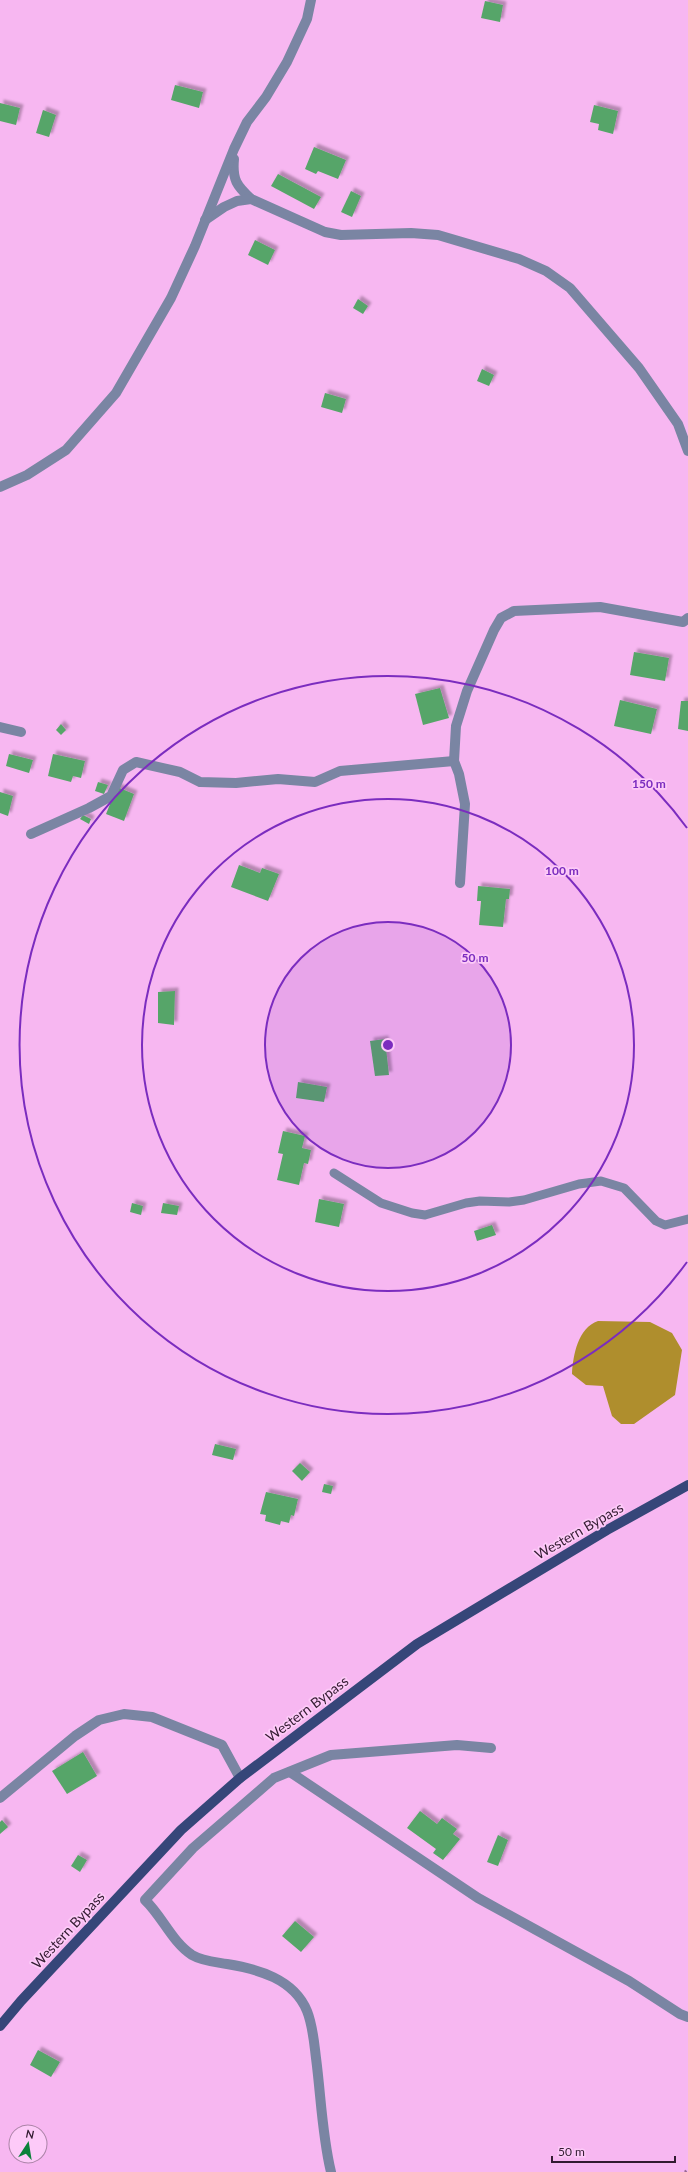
<svg xmlns="http://www.w3.org/2000/svg" width="688" height="2172" font-family="Lato,sans-serif">
<defs>
<filter id="shadow"><feDropShadow dx="3.5" dy="-3.5" stdDeviation="1" flood-color="#0004"/></filter>
</defs>
<rect width="100%" height="100%" fill="#f7b7f1"/>
<path fill="#af8e2d" d="M 598,1321 L 650,1322 L 672,1333 L 682,1350 L 675,1395 L 634,1424 L 621,1424 L 612,1416 L 603,1386 L 586,1385 L 572,1374 C 573,1355 578,1328 598,1321 Z"/>
<g fill="#57a569" filter="url(#shadow)">
<path d="M 485,1 L 503,5 L 500,22 L 481,18 Z"/>
<path d="M 175,85 L 203,92 L 199,108 L 171,100 Z"/>
<path d="M 0,103 L 20,108 L 16,125 L 0,121 Z"/>
<path d="M 594,105 L 618,111 L 613,134 L 598,130 L 599,124 L 590,122 Z"/>
<path d="M 43,110 L 56,115 L 49,137 L 36,133 Z"/>
<path d="M 314,147 L 346,160 L 338,179 L 318,171 L 316,174 L 305,169 Z"/>
<path d="M 278,174 L 321,197 L 314,209 L 271,186 Z"/>
<path d="M 351,191 L 361,196 L 352,217 L 341,212 Z"/>
<path d="M 255,240 L 275,250 L 268,265 L 248,255 Z"/>
<path d="M 358,299 L 368,306 L 363,314 L 353,308 Z"/>
<path d="M 482,369 L 494,375 L 489,386 L 477,381 Z"/>
<path d="M 325,393 L 346,399 L 342,413 L 321,407 Z"/>
<path d="M 634,652 L 669,658 L 665,681 L 630,675 Z"/>
<path d="M 440,688 L 449,718 L 423,725 L 415,694 Z"/>
<path d="M 620,700 L 657,709 L 651,734 L 614,726 Z"/>
<path d="M 681,701 L 688,701 L 688,731 L 678,729 Z"/>
<path d="M 61,724 L 66,730 L 61,735 L 56,730 Z"/>
<path d="M 9,754 L 33,760 L 29,773 L 6,766 Z"/>
<path d="M 53,754 L 85,761 L 81,778 L 73,776 L 71,782 L 48,776 Z"/>
<path d="M 98,782 L 108,785 L 104,794 L 95,791 Z"/>
<path d="M 117,787 L 134,794 L 124,821 L 106,814 Z"/>
<path d="M 0,792 L 13,796 L 8,816 L 0,813 Z"/>
<path d="M 83,815 L 91,819 L 89,824 L 80,819 Z"/>
<path d="M 239,865 L 260,873 L 262,868 L 279,874 L 268,901 L 231,887 Z"/>
<path d="M 478,886 L 510,889 L 509,899 L 506,899 L 503,927 L 479,925 L 481,901 L 477,901 Z"/>
<path d="M 175,991 L 174,1025 L 158,1023 L 158,992 Z"/>
<path d="M 385,1039 L 389,1075 L 375,1076 L 370,1041 Z"/>
<path d="M 298,1082 L 327,1087 L 324,1102 L 296,1098 Z"/>
<path d="M 283,1131 L 305,1136 L 302,1148 L 311,1150 L 308,1164 L 304,1163 L 299,1185 L 277,1180 L 283,1154 L 278,1153 Z"/>
<path d="M 319,1199 L 344,1204 L 339,1227 L 315,1222 Z"/>
<path d="M 132,1203 L 143,1206 L 141,1215 L 130,1212 Z"/>
<path d="M 163,1203 L 179,1206 L 177,1215 L 161,1213 Z"/>
<path d="M 492,1225 L 496,1235 L 477,1241 L 474,1231 Z"/>
<path d="M 215,1444 L 236,1449 L 233,1460 L 212,1455 Z"/>
<path d="M 300,1463 L 310,1472 L 302,1481 L 292,1471 Z"/>
<path d="M 324,1484 L 333,1486 L 331,1494 L 322,1492 Z"/>
<path d="M 266,1492 L 298,1499 L 294,1516 L 291,1515 L 289,1523 L 281,1521 L 280,1525 L 265,1521 L 266,1515 L 260,1514 Z"/>
<path d="M 83,1752 L 97,1776 L 67,1794 L 52,1771 Z"/>
<path d="M 420,1811 L 437,1824 L 442,1818 L 457,1829 L 453,1834 L 460,1839 L 443,1860 L 433,1853 L 436,1849 L 407,1828 Z"/>
<path d="M 2,1820 L 8,1827 L 0,1834 L 0,1822 Z"/>
<path d="M 498,1835 L 508,1840 L 498,1866 L 487,1862 Z"/>
<path d="M 78,1855 L 87,1860 L 80,1872 L 71,1866 Z"/>
<path d="M 295,1921 L 314,1937 L 301,1952 L 282,1936 Z"/>
<path d="M 38,2050 L 60,2062 L 51,2077 L 30,2065 Z"/>
</g>
<g fill="none" stroke-linecap="round" stroke-linejoin="round">
<path stroke="#986b94" stroke-width="2.5" stroke-dasharray="2 3" stroke-linecap="butt" d="M 685,2172 L 688,2168"/>
<path stroke="#7a85a3" stroke-width="9" d="M 334,1173 L 381,1203 L 412,1213 L 425,1215 L 466,1203 L 480,1201 L 509,1202 L 524,1200 L 579,1184 L 601,1181 L 624,1188 L 656,1221 L 665,1225 L 688,1219"/>
<g stroke="#7a85a3" stroke-width="10">
<path d="M 234,159 C 232,180 237,186 251,199"/>
<path d="M 205,220 L 224,207 L 237,201 L 251,199 L 325,232 L 341,235 L 411,233 L 438,235 L 519,259 L 546,271 L 570,288 L 639,368 L 678,424 L 688,451"/>
<path d="M 0,487 L 27,475 L 66,450 L 116,393 L 171,298 L 195,246 L 234,149 L 247,122 L 266,97 L 287,62 L 307,19 L 311,0"/>
<path d="M 0,727 L 21,732"/>
<path d="M 31,834 L 89,808 L 111,796 L 123,770 L 136,762 L 180,772 L 200,782 L 236,783 L 278,779 L 315,782 L 340,771 L 454,761"/>
<path d="M 460,883 L 465,804 L 459,774 L 454,761 L 456,726 L 467,691 L 494,630 L 501,618 L 514,611 L 600,607 L 683,622 L 688,618"/>
<path d="M 290,1772 L 478,1898 L 629,1981 L 680,2014 L 688,2017"/>
<path d="M 0,1798 L 75,1736 L 99,1720 L 124,1714 L 152,1717 L 222,1745 L 240,1778"/>
<path d="M 331,2172 C 322,2135 321,2096 316,2058 C 314,2042 313,2026 307,2011 C 294,1979 258,1969 227,1964 C 216,1962 202,1961 192,1955 C 172,1942 162,1916 145,1900 L 193,1848 L 274,1778 L 331,1755 L 457,1745 L 491,1748"/>
</g>
<path stroke="#364679" stroke-width="10" d="M 0,2026 L 21,2001 L 181,1830 L 240,1778 L 417,1644 L 607,1530 L 688,1485"/>
</g>
<circle cx="388" cy="1045" r="123" fill="#7b2cbf" fill-opacity=".12"/>
<g fill="none" stroke="#7b2cbf" stroke-width="2">
<circle cx="388" cy="1045" r="123"/>
<circle cx="388" cy="1045" r="246"/>
<path d="M687 1262A369 369 0 1 1 687 828"/>
</g>
<g text-anchor="middle" stroke-width="3.5" stroke-linejoin="round" paint-order="stroke">
<g font-size="14" fill="#331b31" stroke="#fdcaf8">
<text transform="translate(579 1531) rotate(-30)" y="5">Western Bypass</text>
<text transform="translate(307 1709) rotate(-37)" y="5">Western Bypass</text>
<text transform="translate(68 1930) rotate(-47)" y="5">Western Bypass</text>
</g>
</g>
<circle cx="388" cy="1045" r="6" fill="#7b2cbf" stroke="#fdcaf8" stroke-width="2"/>
<g font-size="12" text-anchor="middle" font-weight="bold" fill="#7b2cbf" stroke="#fdcaf8" stroke-width="3.5" stroke-linejoin="round" paint-order="stroke">
<text x="649" y="788">150 m</text>
<text x="562" y="875">100 m</text>
<text x="475" y="962">50 m</text>
</g>
<g transform="translate(28 2144) rotate(12)"><circle r="19" fill="#fdcaf8" stroke="#ac84a8"/>
<path d="M0-3L7 15L0 10L-7 15Z" fill="#0c823a"/>
<text y="-6" font-size="11" font-weight="bold" text-anchor="middle" fill="#331b31">N</text>
</g>
<path d="M552 2156v6h123v-6" fill="none" stroke="#331b31" stroke-width="2"/>
<text x="558" y="2156" font-size="12" fill="#331b31" stroke="#fdcaf8" stroke-width="3" paint-order="stroke">50 m</text>
</svg>
